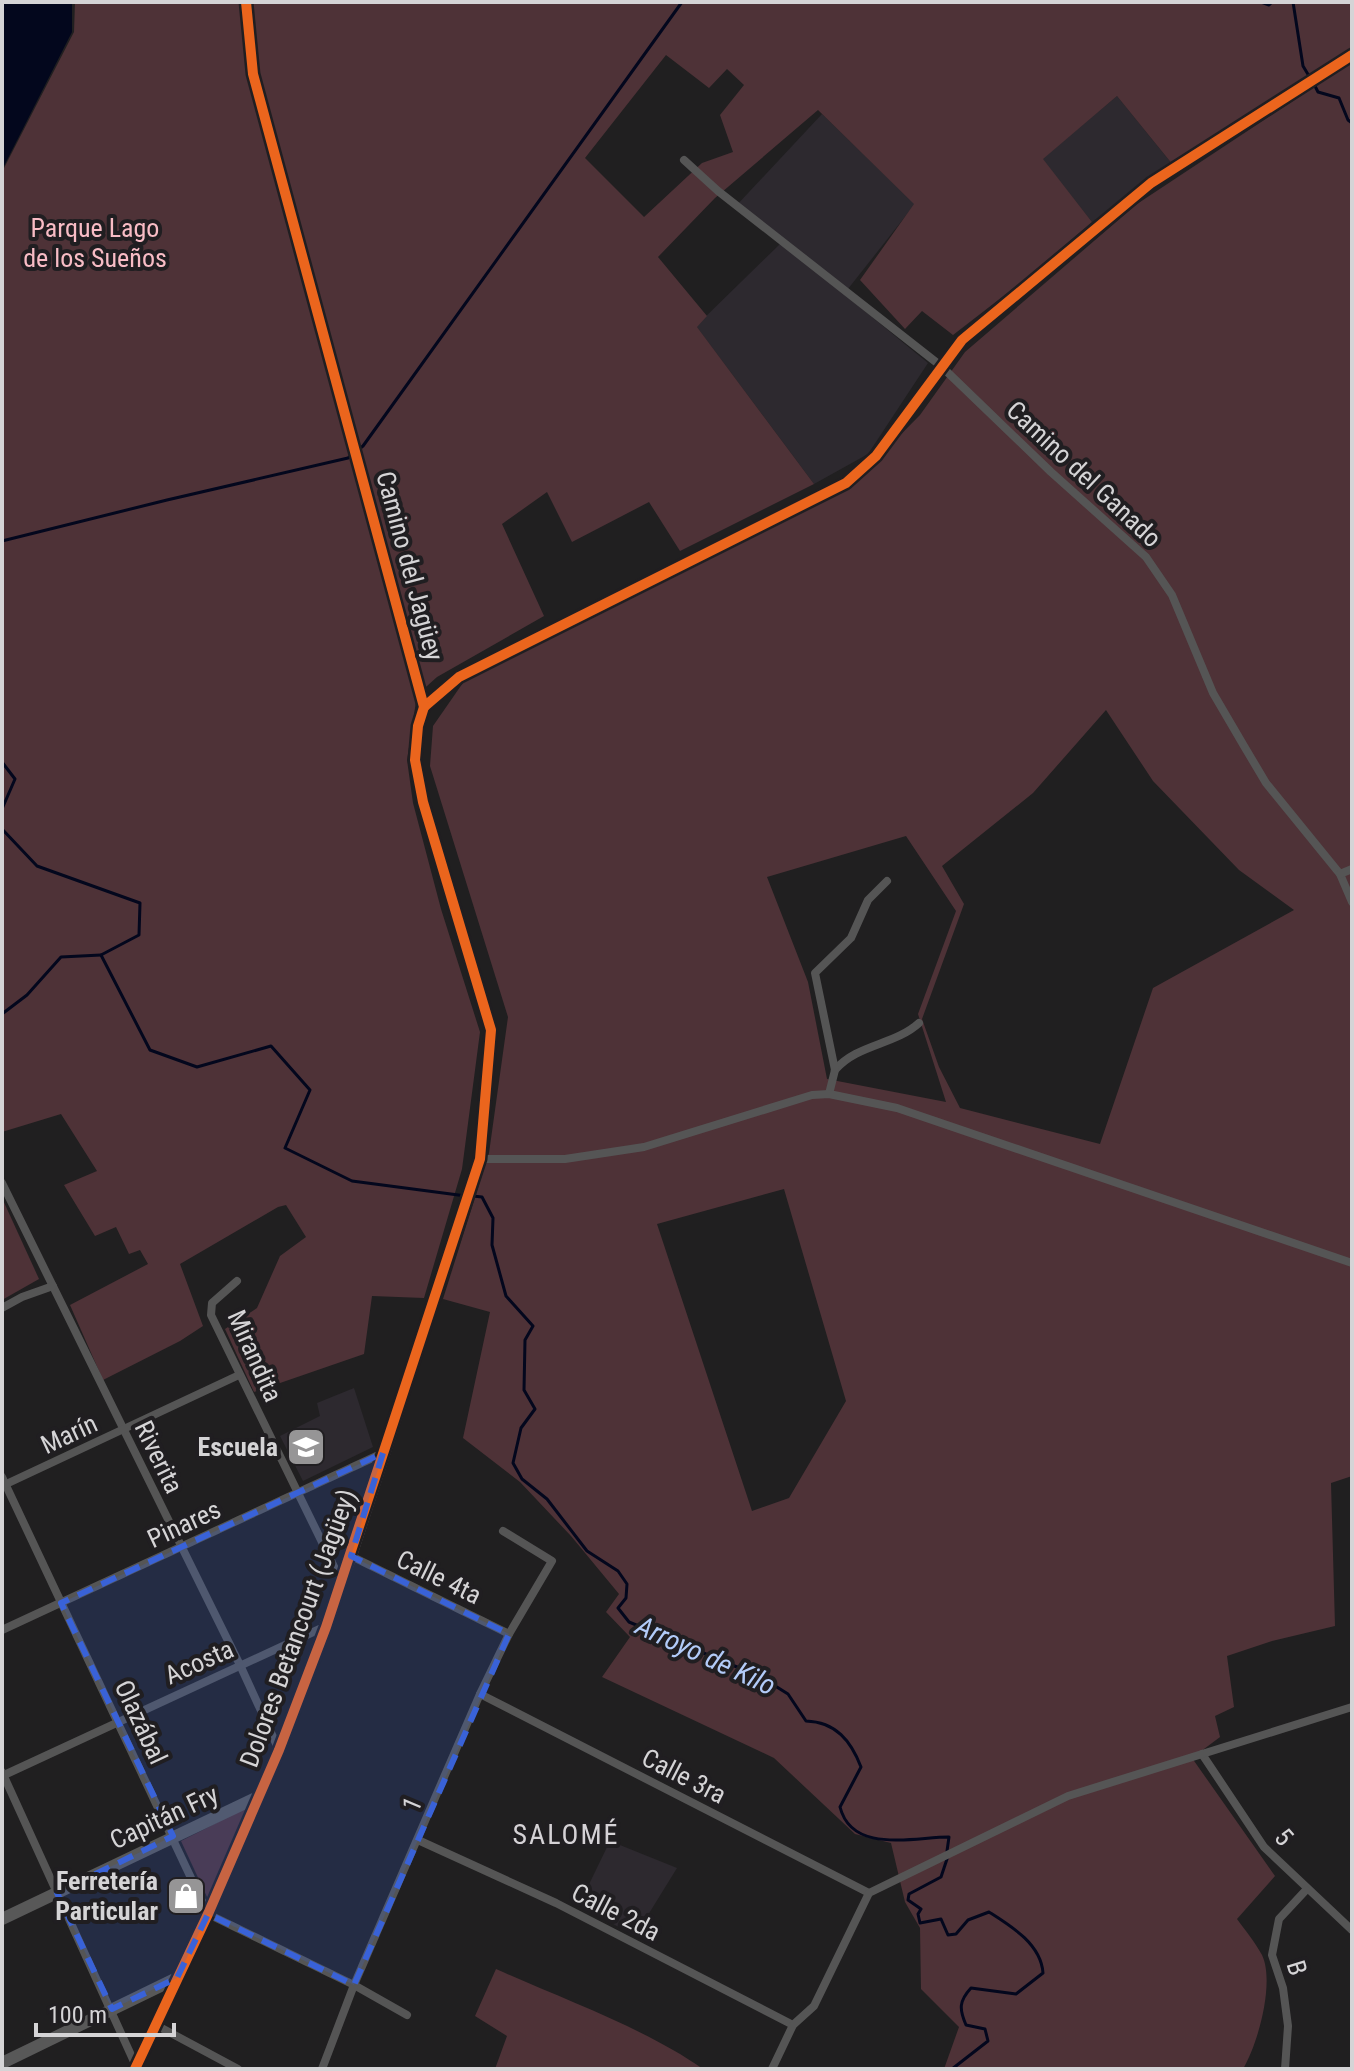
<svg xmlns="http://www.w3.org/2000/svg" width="1354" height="2071" font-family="'Roboto Condensed',sans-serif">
<rect width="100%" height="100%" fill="#201f20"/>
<g fill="#2d292f">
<path d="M 1117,96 L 1173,165 L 1092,222 L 1042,159 Z"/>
<path d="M 822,114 L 915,204 L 844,294 L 928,363 L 868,454 L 814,484 L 696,326 L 780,244 L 735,207 Z"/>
<path d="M 354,1388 L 373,1447 L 303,1481 L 280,1436 L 320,1416 L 317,1403 Z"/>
<path d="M 610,1841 L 677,1868 L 635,1936 L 579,1905 Z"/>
</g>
<g fill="#4e3237" fill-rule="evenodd">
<path d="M 75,2 L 1352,2 L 1352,50 L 1173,165 L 1117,96 L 1043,159 L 1092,222 L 1024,280 L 953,335 L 922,311 L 905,329 L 860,280 L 914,204 L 818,110 L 715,198 L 658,257 L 707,316 L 697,327 L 814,484 L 680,551 L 649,502 L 572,542 L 547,492 L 502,524 L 544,616 L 437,677 L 417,695 L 407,760 L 413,803 L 441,909 L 480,1032 L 462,1169 L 424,1298 L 372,1296 L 364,1354 L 254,1392 L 225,1329 L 257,1308 L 280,1256 L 306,1237 L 286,1205 L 278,1207 L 180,1264 L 203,1326 L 180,1341 L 103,1380 L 70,1305 L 148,1264 L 140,1250 L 129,1254 L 116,1227 L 95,1236 L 64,1185 L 97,1171 L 61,1114 L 2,1132 L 2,172 L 74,32 ZM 666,55 L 709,88 L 727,69 L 744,85 L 720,115 L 733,152 L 702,163 L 644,217 L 585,158 Z"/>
<path d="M 1352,62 L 1352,1476 L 1331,1483 L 1335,1626 L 1272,1641 L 1227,1656 L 1234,1707 L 1215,1716 L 1220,1737 L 1192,1758 L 1275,1876 L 1237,1919 C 1245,1930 1255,1942 1262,1955 C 1275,1982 1258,2044 1243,2069 L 944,2069 L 959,2027 L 921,1989 L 920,1928 L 905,1902 L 891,1843 L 855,1834 L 774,1758 L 602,1677 L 630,1637 L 606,1612 L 619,1594 L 571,1536 L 520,1482 L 463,1438 L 490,1312 L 443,1299 L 489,1153 L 508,1017 L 430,766 L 433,726 L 467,677 L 584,622 L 848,488 L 920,415 L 965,352 L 1137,204 ZM 1106,710 L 1153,781 L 1239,870 L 1294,910 L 1153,988 L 1100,1144 L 960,1108 L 939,1067 L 922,1019 L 964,904 L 942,866 L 1033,793 ZM 906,836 L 956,911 L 918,1014 L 946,1102 L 827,1079 L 808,982 L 767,877 ZM 784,1189 L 846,1401 L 789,1498 L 752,1511 L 657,1224 Z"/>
<path d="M 2,1198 L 39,1279 L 2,1300 Z"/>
<path d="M 248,1807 L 208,1899 L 181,1841 Z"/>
<path d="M 496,1969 C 562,1999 645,2028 703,2069 L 495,2069 L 507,2036 L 475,2016 Z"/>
</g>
<path fill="#03071d" d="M 2,2 L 72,2 L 72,32 L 2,170 Z"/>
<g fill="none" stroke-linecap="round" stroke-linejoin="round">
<g stroke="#03071d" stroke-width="3">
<path d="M 1261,2 L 1269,5 L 1272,2"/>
<path d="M 1293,2 L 1303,66 L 1309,76"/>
<path d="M 1313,82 L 1318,92 L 1339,98 L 1348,120 L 1352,123"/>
<path d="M 2,541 L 167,500 L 348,458 L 363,446 L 682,2"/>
<path d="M 2,762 L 15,779 L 2,809"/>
<path d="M 2,829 L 37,866 L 140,903 L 139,935 L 101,955 L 150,1050 L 197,1067 L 271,1046 L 310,1090 L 285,1148 L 352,1181 L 466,1196"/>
<path d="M 2,1014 L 27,995 L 61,957 L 101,955"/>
<path d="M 473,1196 L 482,1197 L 493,1218 L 492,1245 L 506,1296 L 533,1326 L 525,1340 L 524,1390 L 535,1409 L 521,1428 L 513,1463 L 522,1479 L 547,1499 L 587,1551 L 618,1571 L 627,1584 L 626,1598 L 618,1608 L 629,1622 L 761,1677 L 788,1694 L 806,1721 C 836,1722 851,1741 861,1767 L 840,1807 C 852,1854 913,1837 949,1837 L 947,1851"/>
<path d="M 947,1859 L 941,1877 L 909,1894 L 908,1900 L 921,1909 L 918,1914 L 920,1923 L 941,1919 L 948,1935 L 956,1934 L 968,1920 L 989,1912 C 1011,1926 1041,1944 1043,1973 L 1016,1994 L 971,1988 C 959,2001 959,2009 966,2025 L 985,2029 L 988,2041 L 952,2069"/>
</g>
<g stroke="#555" stroke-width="8">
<path d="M 246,2 L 253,74 L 424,707"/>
<path d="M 684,160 L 718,191 L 941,366 L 1051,472 L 1146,557 L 1172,595 L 1213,693 L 1244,746 L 1266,783 L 1340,874 L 1352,902"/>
<path d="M 1340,874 L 1352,869"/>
<path d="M 835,1070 C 857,1044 895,1045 919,1023"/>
<path d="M 829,1094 L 835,1070 L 815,973 L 851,938 L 868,900 L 887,881"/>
<path d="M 480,1159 L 565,1159 L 644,1147 L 812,1095 L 829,1094 L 897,1108 L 1352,1263"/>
<path d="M 2,1183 L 240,1665 L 279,1750"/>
<path d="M 237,1281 L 212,1303 L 211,1315 L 342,1583"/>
<path d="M 2,1308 L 22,1297 L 53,1286"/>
<path d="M 2,1477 L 208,1914 L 354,1985 L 407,2015"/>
<path d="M 2,1486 L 239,1375"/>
<path d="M 351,1556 L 509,1634"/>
<path d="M 2,1630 L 383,1453"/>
<path d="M 480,1694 L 869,1893"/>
<path d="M 1202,1754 L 1264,1847 L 1352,1930"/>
<path d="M 2,1772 L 136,2066"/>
<path d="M 2,1776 L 324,1627"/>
<path d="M 418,1840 L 556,1903 L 793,2025"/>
<path d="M 154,2024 L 238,2069"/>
<path d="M 135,2068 L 176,1979"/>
<path d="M 322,2069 L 354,1985 L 480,1694 L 509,1634 L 552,1561 L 503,1531"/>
<path d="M 772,2069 L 793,2025 L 814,2006 L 869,1893 L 1068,1796 L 1352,1707"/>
<path d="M 1285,2069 L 1288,2026 L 1283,1988 L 1272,1955 L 1279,1919 L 1306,1890"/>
</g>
<g stroke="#585858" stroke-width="12">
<path d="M 2,1919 L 258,1797"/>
<path d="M 2,2063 L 177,1978 L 208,1914 L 279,1750 L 351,1556 L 480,1159 L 491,1030 L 423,802 L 415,760 L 418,726 L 424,707 L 459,677 L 846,483 L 876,456 L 962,340 L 1151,183 L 1352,55"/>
</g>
<defs>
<g id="cycleway">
<path d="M 424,707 L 459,677 L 846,483 L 876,456 L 962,340 L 1151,183 L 1352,55"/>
<path d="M 135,2069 L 208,1914 L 279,1750 L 326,1627 L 480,1159 L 491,1030 L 423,802 L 415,760 L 418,726 L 424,707 L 253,74 L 246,2"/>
</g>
</defs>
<use href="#cycleway" stroke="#201e21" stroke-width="15"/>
<use href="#cycleway" stroke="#eb651d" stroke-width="10"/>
</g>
<path fill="#3962d8" fill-opacity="0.2" stroke="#3962d8" stroke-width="6" stroke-dasharray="16 10" stroke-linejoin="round" d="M 383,1453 L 351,1556 L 509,1634 L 354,1985 L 208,1914 L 177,1978 L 112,2009 L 57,1893 L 173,1836 L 61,1603 Z"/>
<defs>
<symbol id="school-square" viewBox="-11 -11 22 22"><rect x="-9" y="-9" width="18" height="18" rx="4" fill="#969596" stroke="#201e21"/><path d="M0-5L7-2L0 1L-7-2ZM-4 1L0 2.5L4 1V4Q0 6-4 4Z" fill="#fff"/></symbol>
<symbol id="shop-square" viewBox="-11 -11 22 22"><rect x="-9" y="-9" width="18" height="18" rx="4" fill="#969596" stroke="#201e21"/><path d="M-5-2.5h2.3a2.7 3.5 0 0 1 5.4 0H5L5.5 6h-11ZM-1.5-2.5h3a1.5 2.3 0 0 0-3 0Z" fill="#fff"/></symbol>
</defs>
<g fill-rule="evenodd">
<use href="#school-square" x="284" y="1425" width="44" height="44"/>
<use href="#shop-square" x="164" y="1874" width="44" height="44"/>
</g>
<g text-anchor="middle" stroke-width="8" stroke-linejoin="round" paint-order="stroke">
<g font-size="26" fill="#f8bcc5" stroke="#201e21">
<text x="95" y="237">Parque Lago<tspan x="95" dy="30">de los Sueños</tspan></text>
</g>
<g font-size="26" fill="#d5d4d6" stroke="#201e21">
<text transform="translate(1084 474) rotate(43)" y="9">Camino del Ganado</text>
<text transform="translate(410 566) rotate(75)" y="9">Camino del Jagüey</text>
<text transform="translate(255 1356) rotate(66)" y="9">Mirandita</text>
<text transform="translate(69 1434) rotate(-25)" y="9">Marín</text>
<text transform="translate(159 1457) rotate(64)" y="9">Riverita</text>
<text transform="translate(184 1524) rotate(-25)" y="9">Pinares</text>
<text transform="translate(439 1577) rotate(26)" y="9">Calle 4ta</text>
<text transform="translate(298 1628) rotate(-70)" y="9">Dolores Betancourt (Jagüey)</text>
<text transform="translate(199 1662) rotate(-24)" y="9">Acosta</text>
<text transform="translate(141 1722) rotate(65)" y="9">Olazábal</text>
<text transform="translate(684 1776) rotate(27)" y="9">Calle 3ra</text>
<text transform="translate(412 1804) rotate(-67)" y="9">1</text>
<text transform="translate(164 1817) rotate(-25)" y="9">Capitán Fry</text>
<text transform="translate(1284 1837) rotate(49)" y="9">5</text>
<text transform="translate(616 1912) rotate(27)" y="9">Calle 2da</text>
<text transform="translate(1297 1968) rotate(73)" y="9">B</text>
</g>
<g font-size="26" font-weight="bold" fill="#d5d4d6" stroke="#201e21" text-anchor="end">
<text x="278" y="1456">Escuela</text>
<text x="158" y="1890">Ferretería<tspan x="158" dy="30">Particular</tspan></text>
</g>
<g font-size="28" font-style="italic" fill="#b2cbf8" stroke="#201e21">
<text transform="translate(706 1655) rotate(25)" y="10">Arroyo de Kilo</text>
</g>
<g font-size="28" letter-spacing="2" fill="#d5d2d6" stroke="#201e21">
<text x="566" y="1844">SALOMÉ</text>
</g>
</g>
<rect width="1354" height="2071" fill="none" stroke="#d5d4d6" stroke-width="8"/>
<path d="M36 2023v12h138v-12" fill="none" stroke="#d5d4d6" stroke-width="4"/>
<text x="48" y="2023" font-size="24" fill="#d5d4d6" stroke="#201e21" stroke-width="6" paint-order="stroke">100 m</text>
</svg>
